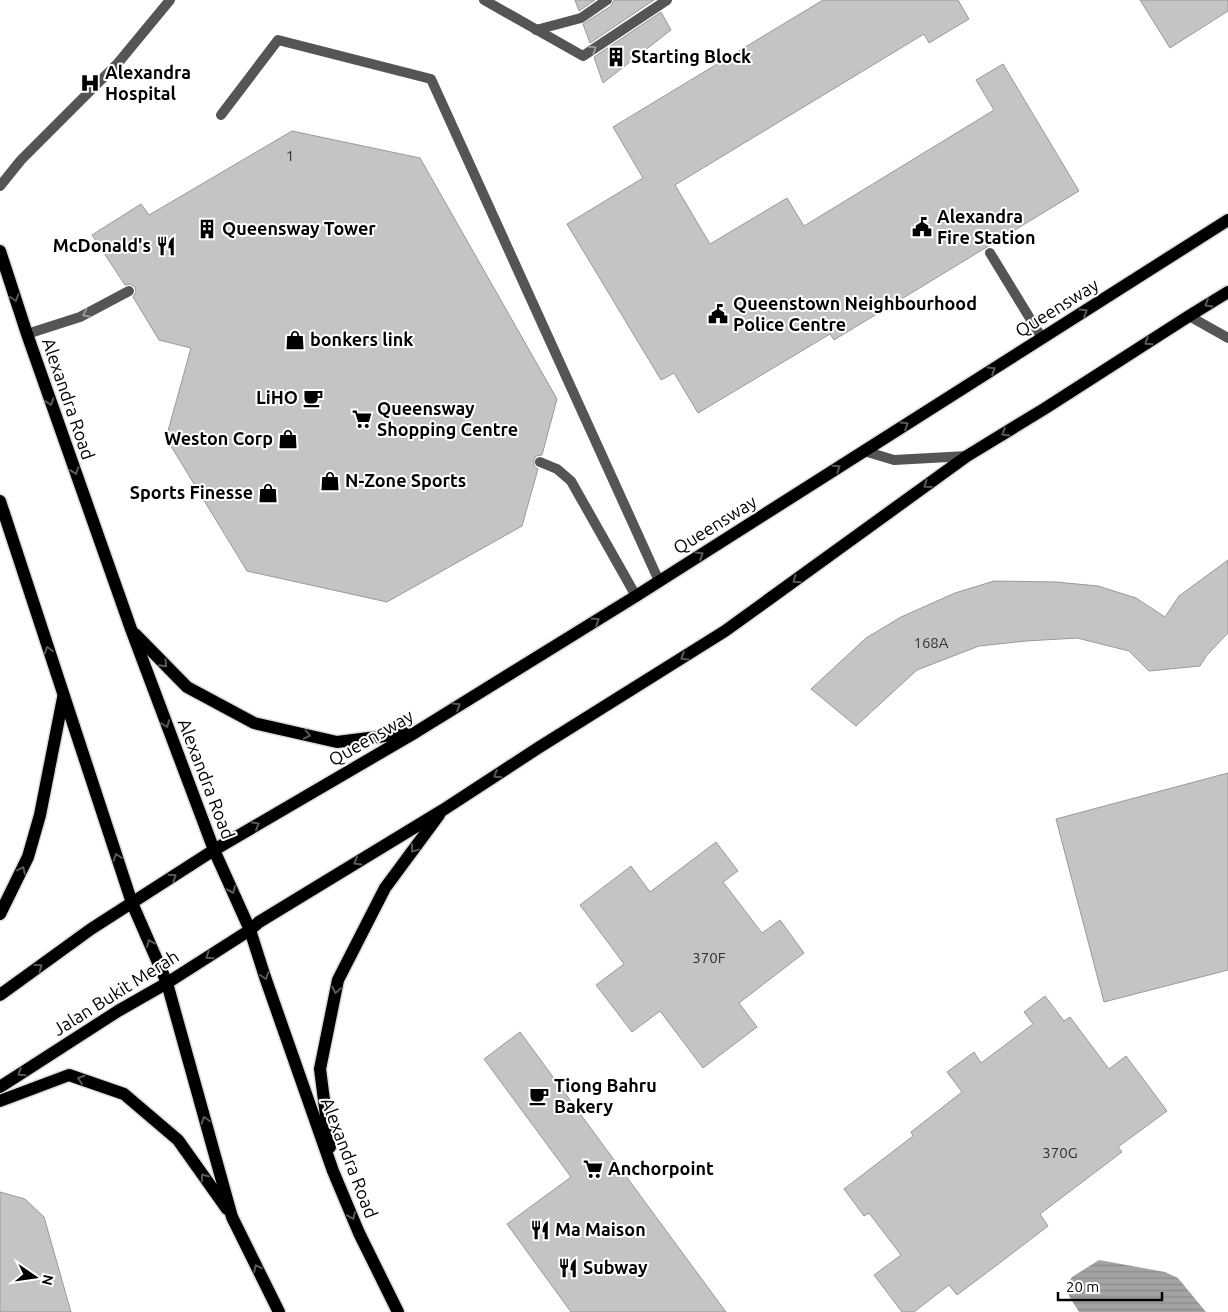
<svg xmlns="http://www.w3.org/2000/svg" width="1228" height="1312" font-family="Ubuntu,sans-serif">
<defs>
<pattern id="water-rules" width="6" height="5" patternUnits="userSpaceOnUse" patternTransform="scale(1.25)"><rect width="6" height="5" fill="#a3a3a3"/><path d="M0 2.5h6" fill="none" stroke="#8b8b8b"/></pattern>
</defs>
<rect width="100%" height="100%" fill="#fff"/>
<path fill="url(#water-rules)" d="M 1099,1260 L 1165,1272 L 1178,1278 L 1206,1312 L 1079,1312 L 1069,1296 L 1067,1285 L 1072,1277 Z"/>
<g fill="#c4c4c4" stroke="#999">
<path d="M 575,0 L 595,0 L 579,11 Z"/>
<path d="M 614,0 L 654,0 L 590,43 L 583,24 L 611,6 Z"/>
<path d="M 823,0 L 958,0 L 969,19 L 929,43 L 924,34 L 675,185 L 710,244 L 787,198 L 804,226 L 994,110 L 976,80 L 1003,64 L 1079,191 L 834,340 L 830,334 L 698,413 L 674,373 L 661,380 L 567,224 L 643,178 L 613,127 Z"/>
<path d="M 1140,0 L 1228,0 L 1228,11 L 1170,48 Z"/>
<path d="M 661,12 L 671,30 L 603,83 L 594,57 Z"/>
<path d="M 292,131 L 420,158 L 557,399 L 542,455 L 536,456 L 534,460 L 534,466 L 538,469 L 522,526 L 387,602 L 247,571 L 166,438 L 191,348 L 159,340 L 133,297 L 136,292 L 135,287 L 130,284 L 125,285 L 92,235 L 141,204 L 149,215 Z"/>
<path d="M 1228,560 L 1228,633 L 1207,655 L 1200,666 L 1149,671 L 1129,651 L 1077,638 L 1026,641 L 979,646 L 917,670 L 856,726 L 811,689 L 866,638 L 901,617 L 955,593 L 994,581 L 1056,582 L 1098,586 L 1136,598 L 1165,617 L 1179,596 Z"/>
<path d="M 1228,773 L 1228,970 L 1104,1002 L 1056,819 Z"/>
<path d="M 716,842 L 738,871 L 723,882 L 762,933 L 780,920 L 804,953 L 739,1003 L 757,1027 L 703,1068 L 660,1011 L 632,1032 L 596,985 L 624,964 L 580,905 L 631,866 L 650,892 Z"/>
<path d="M 1045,996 L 1064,1021 L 1070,1017 L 1109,1069 L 1126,1056 L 1167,1111 L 1118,1147 L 1122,1152 L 1040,1214 L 1048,1226 L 997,1265 L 957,1295 L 949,1285 L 914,1312 L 902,1312 L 874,1275 L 901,1255 L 869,1213 L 864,1216 L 844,1189 L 913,1136 L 911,1132 L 962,1092 L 947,1072 L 974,1052 L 981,1063 L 1033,1024 L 1024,1012 Z"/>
<path d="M 520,1032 L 684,1255 L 726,1312 L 571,1312 L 507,1224 L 571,1177 L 484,1059 Z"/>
<path d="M 0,1192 L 25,1199 L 44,1217 L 71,1312 L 0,1312 Z"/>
</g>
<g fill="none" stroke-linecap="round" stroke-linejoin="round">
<defs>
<g id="primary">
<path d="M 0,251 L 27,334 L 131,629 L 214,850 L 250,930 L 265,977 L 333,1171 L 359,1233 L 398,1312"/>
<path d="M 0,501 L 132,903 L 167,983 L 232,1217 L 279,1312"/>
<path d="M 135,634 L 187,687 L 254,723 L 337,742 L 409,733"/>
<path d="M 0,914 L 28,857 L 40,815 L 63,698"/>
<path d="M 0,995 L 91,929 L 214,850 L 416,732 L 636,596 L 1228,220"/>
<path d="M 0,1087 L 118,1011 L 167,983 L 250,930 L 259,922 L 443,810 L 538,748 L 725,631 L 967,456 L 1044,409 L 1189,316 L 1228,292"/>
<path d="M 0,1101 L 69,1075 L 124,1094 L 178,1140 L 227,1209"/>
<path d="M 330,1147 L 320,1069 L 338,980 L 385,888 L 439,815"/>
</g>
</defs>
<use href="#primary" stroke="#dbdbdb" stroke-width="15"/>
<g stroke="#555" stroke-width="10">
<path d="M 484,0 L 583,56 L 667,0"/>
<path d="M 536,30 L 581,18 L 607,0"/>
<path d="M 221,115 L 278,40 L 431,79 L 659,581"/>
<path d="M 0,186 L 21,160 L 118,63 L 170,0"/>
<path d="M 990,253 L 1042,338"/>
<path d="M 1189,316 L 1228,338"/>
<path d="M 27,334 L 80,317 L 129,291"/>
<path d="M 864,451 L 894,460 L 967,456"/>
<path d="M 540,462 L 557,469 L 571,481 L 636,596"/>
</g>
<use href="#primary" stroke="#000" stroke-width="12"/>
</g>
<defs><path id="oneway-chevron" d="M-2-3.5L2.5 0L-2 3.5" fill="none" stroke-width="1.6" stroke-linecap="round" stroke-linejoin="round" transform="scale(1.25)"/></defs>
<g stroke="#999">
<use href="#oneway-chevron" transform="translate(593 49) rotate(-34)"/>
<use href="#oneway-chevron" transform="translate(86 314) rotate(154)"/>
</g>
<g stroke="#595959">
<use href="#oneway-chevron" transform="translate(15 298) rotate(72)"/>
<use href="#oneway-chevron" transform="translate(1208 304) rotate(149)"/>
<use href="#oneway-chevron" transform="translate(1084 312) rotate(-32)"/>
<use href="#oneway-chevron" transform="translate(1148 342) rotate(147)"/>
<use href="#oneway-chevron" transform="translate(992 370) rotate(-32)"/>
<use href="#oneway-chevron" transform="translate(50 402) rotate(71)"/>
<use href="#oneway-chevron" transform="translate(905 425) rotate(-32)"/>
<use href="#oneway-chevron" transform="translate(1005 433) rotate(148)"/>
<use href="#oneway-chevron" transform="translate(837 468) rotate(-33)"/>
<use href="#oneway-chevron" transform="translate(75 471) rotate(71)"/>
<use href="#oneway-chevron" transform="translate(927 485) rotate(144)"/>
<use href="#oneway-chevron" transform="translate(700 555) rotate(-32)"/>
<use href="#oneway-chevron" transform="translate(796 580) rotate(144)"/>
<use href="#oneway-chevron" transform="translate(596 621) rotate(-32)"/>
<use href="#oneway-chevron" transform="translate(48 650) rotate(-108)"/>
<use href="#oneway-chevron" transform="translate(684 657) rotate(148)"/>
<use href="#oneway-chevron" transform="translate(164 664) rotate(46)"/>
<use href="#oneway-chevron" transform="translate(457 706) rotate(-32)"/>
<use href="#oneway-chevron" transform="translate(166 724) rotate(69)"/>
<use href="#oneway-chevron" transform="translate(307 735) rotate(13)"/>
<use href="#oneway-chevron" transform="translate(497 775) rotate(147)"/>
<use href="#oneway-chevron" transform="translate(256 825) rotate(-30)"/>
<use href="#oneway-chevron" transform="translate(414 849) rotate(127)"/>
<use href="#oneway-chevron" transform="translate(117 857) rotate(-108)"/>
<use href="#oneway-chevron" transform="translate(357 862) rotate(149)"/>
<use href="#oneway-chevron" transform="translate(22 870) rotate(-65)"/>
<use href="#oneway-chevron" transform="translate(173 877) rotate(-33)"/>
<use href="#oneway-chevron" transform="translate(232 890) rotate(66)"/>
<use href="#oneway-chevron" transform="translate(150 943) rotate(-113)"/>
<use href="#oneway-chevron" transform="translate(209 956) rotate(147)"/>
<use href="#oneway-chevron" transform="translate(39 967) rotate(-36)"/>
<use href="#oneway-chevron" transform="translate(265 976) rotate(72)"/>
<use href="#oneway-chevron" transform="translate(336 990) rotate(101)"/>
<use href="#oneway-chevron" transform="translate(21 1073) rotate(147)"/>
<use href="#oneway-chevron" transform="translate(81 1079) rotate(-161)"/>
<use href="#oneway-chevron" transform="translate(205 1120) rotate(-106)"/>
<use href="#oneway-chevron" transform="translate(204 1177) rotate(-125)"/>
<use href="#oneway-chevron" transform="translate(352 1216) rotate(67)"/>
<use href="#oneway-chevron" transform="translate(257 1268) rotate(-116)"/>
</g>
<defs>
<symbol id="building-bare" viewBox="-9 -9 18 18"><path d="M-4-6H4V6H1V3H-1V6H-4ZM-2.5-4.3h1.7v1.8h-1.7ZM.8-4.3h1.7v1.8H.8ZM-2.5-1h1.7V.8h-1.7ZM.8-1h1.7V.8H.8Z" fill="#000" stroke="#fff" stroke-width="2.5" paint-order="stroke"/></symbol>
<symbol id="hospital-bare" viewBox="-9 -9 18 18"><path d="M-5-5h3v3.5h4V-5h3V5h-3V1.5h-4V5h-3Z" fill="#000" stroke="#fff" stroke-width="2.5" paint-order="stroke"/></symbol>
<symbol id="civic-bare" viewBox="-9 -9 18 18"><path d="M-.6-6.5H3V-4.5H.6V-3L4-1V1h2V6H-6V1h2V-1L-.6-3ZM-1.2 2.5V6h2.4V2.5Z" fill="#000" stroke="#fff" stroke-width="2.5" paint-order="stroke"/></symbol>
<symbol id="restaurant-bare" viewBox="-9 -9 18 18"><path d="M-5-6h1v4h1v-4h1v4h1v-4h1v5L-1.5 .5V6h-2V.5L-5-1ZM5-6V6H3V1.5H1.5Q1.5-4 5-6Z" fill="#000" stroke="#fff" stroke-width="2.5" paint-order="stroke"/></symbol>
<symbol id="shop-bare" viewBox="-9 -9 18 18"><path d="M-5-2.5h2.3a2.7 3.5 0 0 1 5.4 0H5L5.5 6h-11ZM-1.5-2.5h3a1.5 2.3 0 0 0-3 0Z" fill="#000" stroke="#fff" stroke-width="2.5" paint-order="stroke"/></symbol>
<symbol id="cafe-bare" viewBox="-9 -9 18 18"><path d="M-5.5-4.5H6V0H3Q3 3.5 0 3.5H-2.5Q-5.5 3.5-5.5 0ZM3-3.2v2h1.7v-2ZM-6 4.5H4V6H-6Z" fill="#000" stroke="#fff" stroke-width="2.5" paint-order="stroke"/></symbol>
<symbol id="supermarket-bare" viewBox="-9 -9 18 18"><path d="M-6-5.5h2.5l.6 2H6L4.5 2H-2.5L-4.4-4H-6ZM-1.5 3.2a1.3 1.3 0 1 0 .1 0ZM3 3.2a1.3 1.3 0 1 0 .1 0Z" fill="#000" stroke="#fff" stroke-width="2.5" paint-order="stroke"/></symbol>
</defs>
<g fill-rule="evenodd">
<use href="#building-bare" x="602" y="43" width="28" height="28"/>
<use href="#hospital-bare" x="76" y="69" width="28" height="28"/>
<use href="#civic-bare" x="908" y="213" width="28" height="28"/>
<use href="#building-bare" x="193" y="215" width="28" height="28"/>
<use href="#restaurant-bare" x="152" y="232" width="28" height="28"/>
<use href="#civic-bare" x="704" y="300" width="28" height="28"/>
<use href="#shop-bare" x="281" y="326" width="28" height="28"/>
<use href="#cafe-bare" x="299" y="384" width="28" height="28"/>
<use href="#supermarket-bare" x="348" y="405" width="28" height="28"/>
<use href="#shop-bare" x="274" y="425" width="28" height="28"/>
<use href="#shop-bare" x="316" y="467" width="28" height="28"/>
<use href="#shop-bare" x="254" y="479" width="28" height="28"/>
<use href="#cafe-bare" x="525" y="1082" width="28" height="28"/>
<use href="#supermarket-bare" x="579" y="1155" width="28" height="28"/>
<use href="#restaurant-bare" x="526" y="1216" width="28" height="28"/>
<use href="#restaurant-bare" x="554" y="1254" width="28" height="28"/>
</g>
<g text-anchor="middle" stroke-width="4" stroke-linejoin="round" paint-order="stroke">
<g font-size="15" fill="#313131">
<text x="290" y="161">1</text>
<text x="931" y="648">168A</text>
<text x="709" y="963">370F</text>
<text x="1060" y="1158">370G</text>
</g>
<g font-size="18" font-weight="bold" fill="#000" stroke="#fff" text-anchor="start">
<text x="631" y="63">Starting Block</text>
<text x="105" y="79">Alexandra<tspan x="105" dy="21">Hospital</tspan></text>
<text x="937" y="223">Alexandra<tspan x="937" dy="21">Fire Station</tspan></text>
<text x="222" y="235">Queensway Tower</text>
<text x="151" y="252" text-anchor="end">McDonald's</text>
<text x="733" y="310">Queenstown Neighbourhood<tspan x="733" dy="21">Police Centre</tspan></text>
<text x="310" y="346">bonkers link</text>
<text x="298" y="404" text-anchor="end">LiHO</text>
<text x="377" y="415">Queensway<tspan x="377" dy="21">Shopping Centre</tspan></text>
<text x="273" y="445" text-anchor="end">Weston Corp</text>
<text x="345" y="487">N-Zone Sports</text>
<text x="253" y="499" text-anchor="end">Sports Finesse</text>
<text x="554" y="1092">Tiong Bahru<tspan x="554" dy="21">Bakery</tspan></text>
<text x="608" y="1175">Anchorpoint</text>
<text x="555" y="1236">Ma Maison</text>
<text x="583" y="1274">Subway</text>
</g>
<g font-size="18" fill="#000" stroke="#fff">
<text transform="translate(1057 308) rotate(-32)" y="6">Queensway</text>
<text transform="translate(68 399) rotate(71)" y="6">Alexandra Road</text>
<text transform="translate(715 525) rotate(-32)" y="6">Queensway</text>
<text transform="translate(371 738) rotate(-30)" y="6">Queensway</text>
<text transform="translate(206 779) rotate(69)" y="6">Alexandra Road</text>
<text transform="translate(116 993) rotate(-32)" y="6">Jalan Bukit Merah</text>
<text transform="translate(349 1158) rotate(69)" y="6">Alexandra Road</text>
</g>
</g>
<g transform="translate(35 1277) rotate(103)" stroke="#ffffff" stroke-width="4" paint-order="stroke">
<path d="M0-4L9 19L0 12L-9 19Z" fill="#000000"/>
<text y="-8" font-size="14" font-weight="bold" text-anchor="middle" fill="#000000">N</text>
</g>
<path d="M1058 1292v8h104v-8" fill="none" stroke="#000000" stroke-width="2.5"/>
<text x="1066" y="1292" font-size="15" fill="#000000" stroke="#ffffff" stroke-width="4" paint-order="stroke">20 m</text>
</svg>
